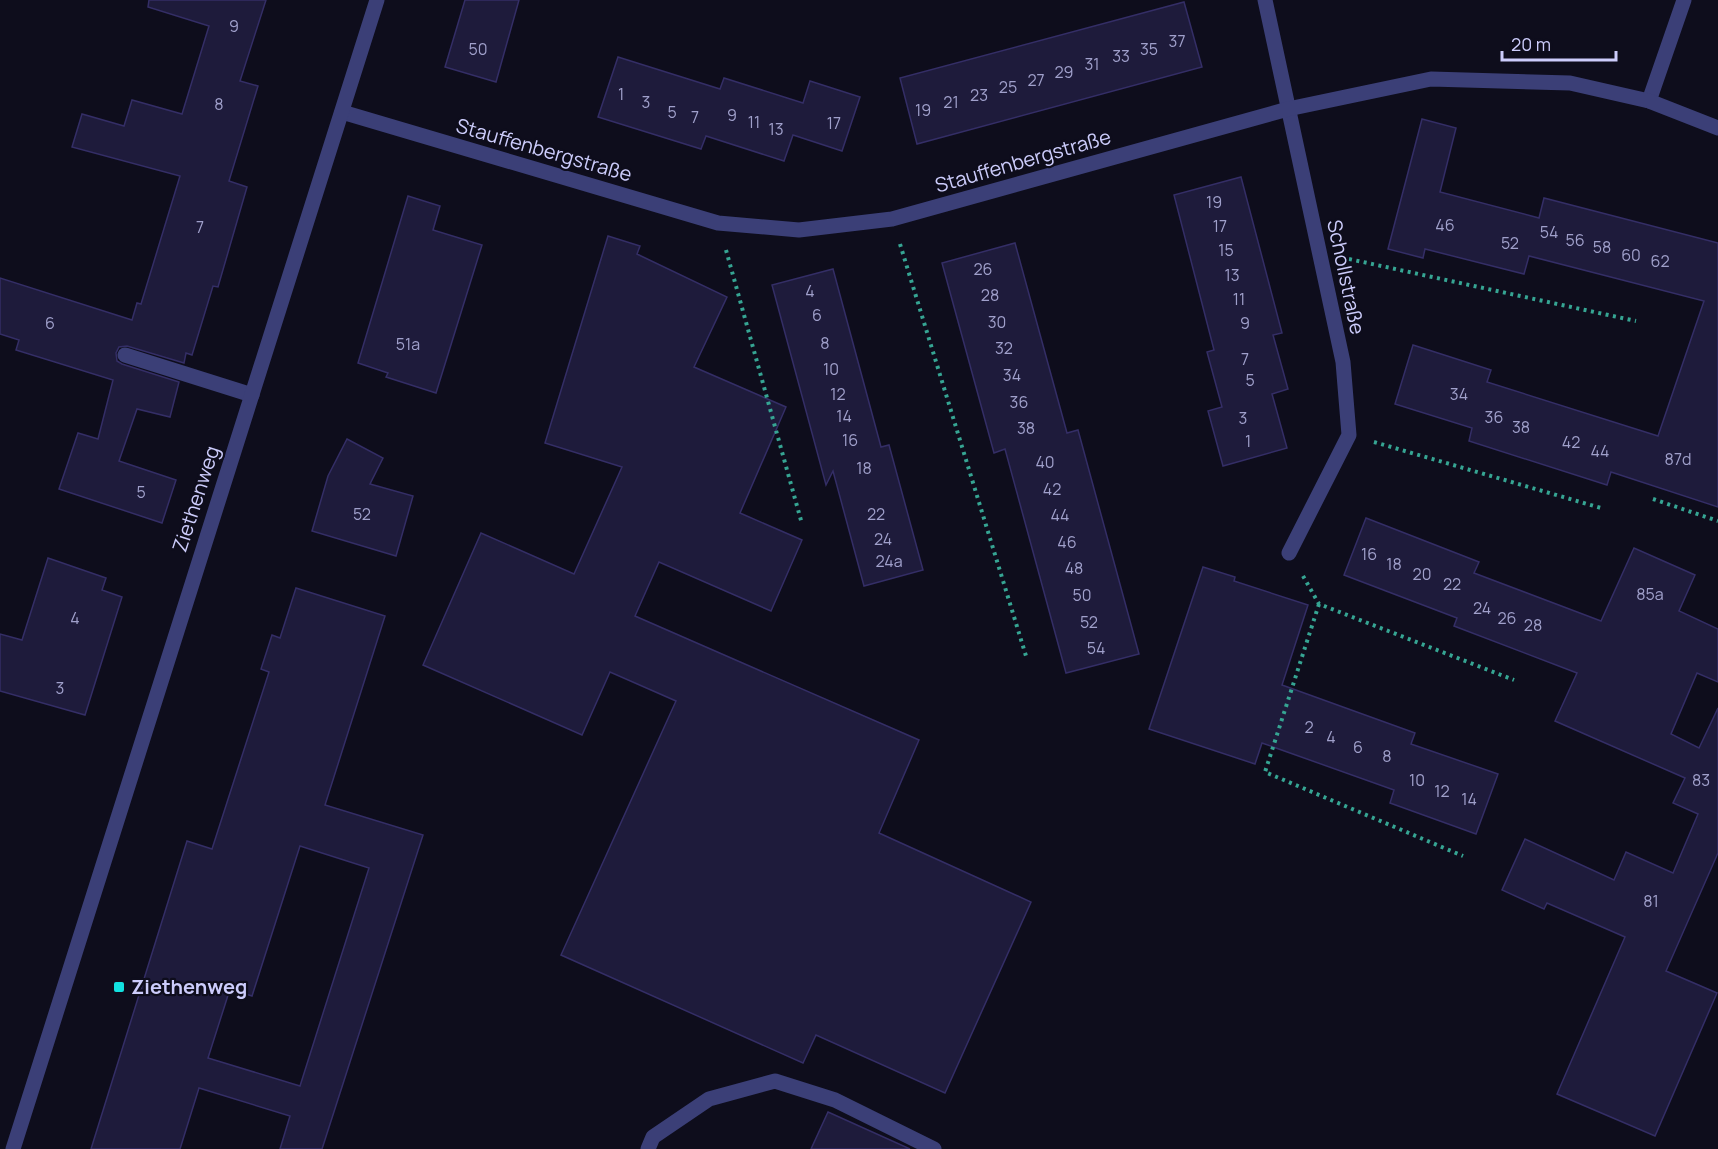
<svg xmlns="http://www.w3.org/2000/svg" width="1718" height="1149" font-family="Manrope,sans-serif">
<rect width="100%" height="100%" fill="#0e0d1c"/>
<g fill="#1e1b3b" stroke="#342e66" stroke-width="1.5" fill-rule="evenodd">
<path d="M 149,0 L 266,0 L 240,81 L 258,86 L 229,181 L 247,187 L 218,287 L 213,286 L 192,355 L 186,353 L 184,363 L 127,346 L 119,347 L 116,353 L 117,361 L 122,364 L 179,382 L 170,417 L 137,409 L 119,461 L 176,480 L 162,523 L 59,489 L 78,433 L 98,439 L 113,380 L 16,350 L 19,340 L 0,334 L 0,278 L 132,320 L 137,303 L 141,304 L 180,176 L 72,147 L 82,114 L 124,126 L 132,100 L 182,114 L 209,26 L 148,7 Z"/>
<path d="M 465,0 L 519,0 L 496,82 L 445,67 Z"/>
<path d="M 1184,2 L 1202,67 L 917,144 L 900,78 Z"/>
<path d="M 618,57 L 720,89 L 724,78 L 803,103 L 810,81 L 860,97 L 842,151 L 793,135 L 784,161 L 706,136 L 701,149 L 598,117 Z"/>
<path d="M 1422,119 L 1456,128 L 1440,192 L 1539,218 L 1544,198 L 1718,243 L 1718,507 L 1611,472 L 1607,485 L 1469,441 L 1472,428 L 1395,404 L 1413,345 L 1491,370 L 1487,382 L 1658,436 L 1704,301 L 1529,256 L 1524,274 L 1425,249 L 1423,258 L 1388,249 Z"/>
<path d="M 1241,177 L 1282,333 L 1273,335 L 1288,389 L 1272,394 L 1287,448 L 1223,466 L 1208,411 L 1222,407 L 1207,352 L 1214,350 L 1174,195 Z"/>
<path d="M 408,196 L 440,206 L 433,230 L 482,245 L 436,393 L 386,377 L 388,373 L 358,363 Z"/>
<path d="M 608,236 L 640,246 L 637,254 L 727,297 L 694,367 L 786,407 L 740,513 L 802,540 L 771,611 L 659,562 L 635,616 L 919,740 L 879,833 L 1031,902 L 945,1093 L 816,1035 L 803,1063 L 561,955 L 676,701 L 610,672 L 582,735 L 423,665 L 481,533 L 574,574 L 622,467 L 545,443 Z"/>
<path d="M 1015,243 L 1067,433 L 1078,430 L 1139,654 L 1066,673 L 1005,449 L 994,453 L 942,263 Z"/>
<path d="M 833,269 L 881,447 L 889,445 L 923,570 L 864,586 L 833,471 L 826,485 L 772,285 Z"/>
<path d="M 347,439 L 383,458 L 370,484 L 413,496 L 396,556 L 312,531 L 328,476 Z"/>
<path d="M 1366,518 L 1479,562 L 1474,573 L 1601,621 L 1634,548 L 1695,575 L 1679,611 L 1718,629 L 1718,682 L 1697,673 L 1671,734 L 1699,748 L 1718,708 L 1718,853 L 1666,971 L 1717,993 L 1655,1136 L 1557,1094 L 1625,937 L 1547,903 L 1544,909 L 1502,890 L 1525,839 L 1614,880 L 1626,852 L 1673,873 L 1698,814 L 1673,803 L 1685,778 L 1555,721 L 1577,673 L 1454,626 L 1457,618 L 1344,575 Z"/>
<path d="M 48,558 L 106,578 L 102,590 L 122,597 L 85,715 L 0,691 L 0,634 L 22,640 Z"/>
<path d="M 1203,567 L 1235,577 L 1234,581 L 1308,605 L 1282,685 L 1415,733 L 1411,744 L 1498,774 L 1476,834 L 1390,803 L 1394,790 L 1262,743 L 1255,764 L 1149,729 Z"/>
<path d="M 296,588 L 385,616 L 325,805 L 423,835 L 322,1149 L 280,1149 L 290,1116 L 199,1088 L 180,1149 L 91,1149 L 187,841 L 212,849 L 269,672 L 261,669 L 272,635 L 280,638 ZM 300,846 L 369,868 L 300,1086 L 208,1058 L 230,989 L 252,996 Z"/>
<path d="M 828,1112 L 910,1149 L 811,1149 Z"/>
</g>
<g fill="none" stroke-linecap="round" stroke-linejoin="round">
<g stroke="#36a593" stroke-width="4" stroke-dasharray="3 4.5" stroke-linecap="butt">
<path d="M 900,244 L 1026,656"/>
<path d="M 726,250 L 802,524"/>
<path d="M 1349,259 L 1636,321"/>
<path d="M 1374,442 L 1601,508"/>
<path d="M 1653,499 L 1718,521"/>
<path d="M 1303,576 L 1319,604 L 1514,680"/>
<path d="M 1319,604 L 1265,772 L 1463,856"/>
</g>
<g stroke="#3b3f77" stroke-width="15">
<path d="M 1265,0 L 1343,362 L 1349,435 L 1289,553"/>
<path d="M 1649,101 L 1684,0"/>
<path d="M 342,112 L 718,223 L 799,230 L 892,219 L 1288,109 L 1431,79 L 1570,83 L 1649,101 L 1718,128"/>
<path d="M 125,355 L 252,395"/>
<path d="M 13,1149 L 377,0"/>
<path d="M 648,1149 L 653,1137 L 709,1099 L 775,1081 L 835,1100 L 934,1149"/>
</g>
</g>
<rect fill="#12e1e0" stroke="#0e0d1c" stroke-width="2" x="113" y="981" width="12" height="12" rx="3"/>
<g text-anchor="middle" stroke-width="4.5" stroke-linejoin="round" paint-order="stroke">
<g font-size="16" fill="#a0a0cb">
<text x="234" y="32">9</text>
<text x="1177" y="47">37</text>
<text x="478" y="55">50</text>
<text x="1149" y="55">35</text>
<text x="1121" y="62">33</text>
<text x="1092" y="70">31</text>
<text x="1064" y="78">29</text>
<text x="1036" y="86">27</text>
<text x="1008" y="93">25</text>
<text x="621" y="100">1</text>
<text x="979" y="101">23</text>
<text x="646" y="108">3</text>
<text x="951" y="108">21</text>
<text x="219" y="110">8</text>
<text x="923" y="116">19</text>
<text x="672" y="118">5</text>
<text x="732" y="121">9</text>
<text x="695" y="123">7</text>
<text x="754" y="128">11</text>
<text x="834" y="129">17</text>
<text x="776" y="135">13</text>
<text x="1214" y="208">19</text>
<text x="1445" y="231">46</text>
<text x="1220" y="232">17</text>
<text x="200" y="233">7</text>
<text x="1549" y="238">54</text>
<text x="1575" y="246">56</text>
<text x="1510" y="249">52</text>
<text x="1602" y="253">58</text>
<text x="1226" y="256">15</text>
<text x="1631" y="261">60</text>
<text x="1660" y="267">62</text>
<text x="983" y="275">26</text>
<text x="1232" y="281">13</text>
<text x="810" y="297">4</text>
<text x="990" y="301">28</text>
<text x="1239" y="305">11</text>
<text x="817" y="321">6</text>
<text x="997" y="328">30</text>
<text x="50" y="329">6</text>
<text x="1245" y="329">9</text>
<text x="825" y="349">8</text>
<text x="408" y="350">51a</text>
<text x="1004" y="354">32</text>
<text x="1245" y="365">7</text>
<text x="831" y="375">10</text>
<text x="1012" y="381">34</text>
<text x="1250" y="386">5</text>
<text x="838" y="400">12</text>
<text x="1459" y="400">34</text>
<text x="1019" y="408">36</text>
<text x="844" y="422">14</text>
<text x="1494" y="423">36</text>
<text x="1243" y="424">3</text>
<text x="1521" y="433">38</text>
<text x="1026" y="434">38</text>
<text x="850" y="446">16</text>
<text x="1248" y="447">1</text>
<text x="1571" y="448">42</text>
<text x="1600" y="457">44</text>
<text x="1678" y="465">87d</text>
<text x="1045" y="468">40</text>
<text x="864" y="474">18</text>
<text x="1052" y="495">42</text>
<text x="141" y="498">5</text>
<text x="362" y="520">52</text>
<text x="876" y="520">22</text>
<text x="1060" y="521">44</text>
<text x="883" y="545">24</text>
<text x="1067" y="548">46</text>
<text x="1369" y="560">16</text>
<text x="889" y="567">24a</text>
<text x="1394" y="570">18</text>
<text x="1074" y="574">48</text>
<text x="1422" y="580">20</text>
<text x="1452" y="590">22</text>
<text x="1650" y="600">85a</text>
<text x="1082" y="601">50</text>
<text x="1482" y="614">24</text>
<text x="75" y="624">4</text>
<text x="1507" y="624">26</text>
<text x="1089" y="628">52</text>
<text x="1533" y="631">28</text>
<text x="1096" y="654">54</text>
<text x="60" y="694">3</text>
<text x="1309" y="733">2</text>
<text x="1331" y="743">4</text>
<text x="1358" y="753">6</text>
<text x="1387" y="762">8</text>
<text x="1417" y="786">10</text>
<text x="1701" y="786">83</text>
<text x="1442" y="797">12</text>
<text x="1469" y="805">14</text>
<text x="1651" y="907">81</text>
</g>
<g font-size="20" fill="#ccccfb" stroke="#0e0d1c">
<text transform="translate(544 150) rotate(16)" y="7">Stauffenbergstraße</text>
<text transform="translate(1023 161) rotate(-16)" y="7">Stauffenbergstraße</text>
<text transform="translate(1346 277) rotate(78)" y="7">Schollstraße</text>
<text transform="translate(196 499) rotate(-72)" y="7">Ziethenweg</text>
</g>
<g font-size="20" font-weight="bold" fill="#ccccfb" stroke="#0e0d1c" text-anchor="start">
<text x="131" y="994">Ziethenweg</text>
</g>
</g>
<path d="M1502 51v9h114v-9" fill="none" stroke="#ccccfb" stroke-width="3"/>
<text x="1511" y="51" font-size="18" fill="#ccccfb" stroke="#0e0d1c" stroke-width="4.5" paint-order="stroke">20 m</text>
</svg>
